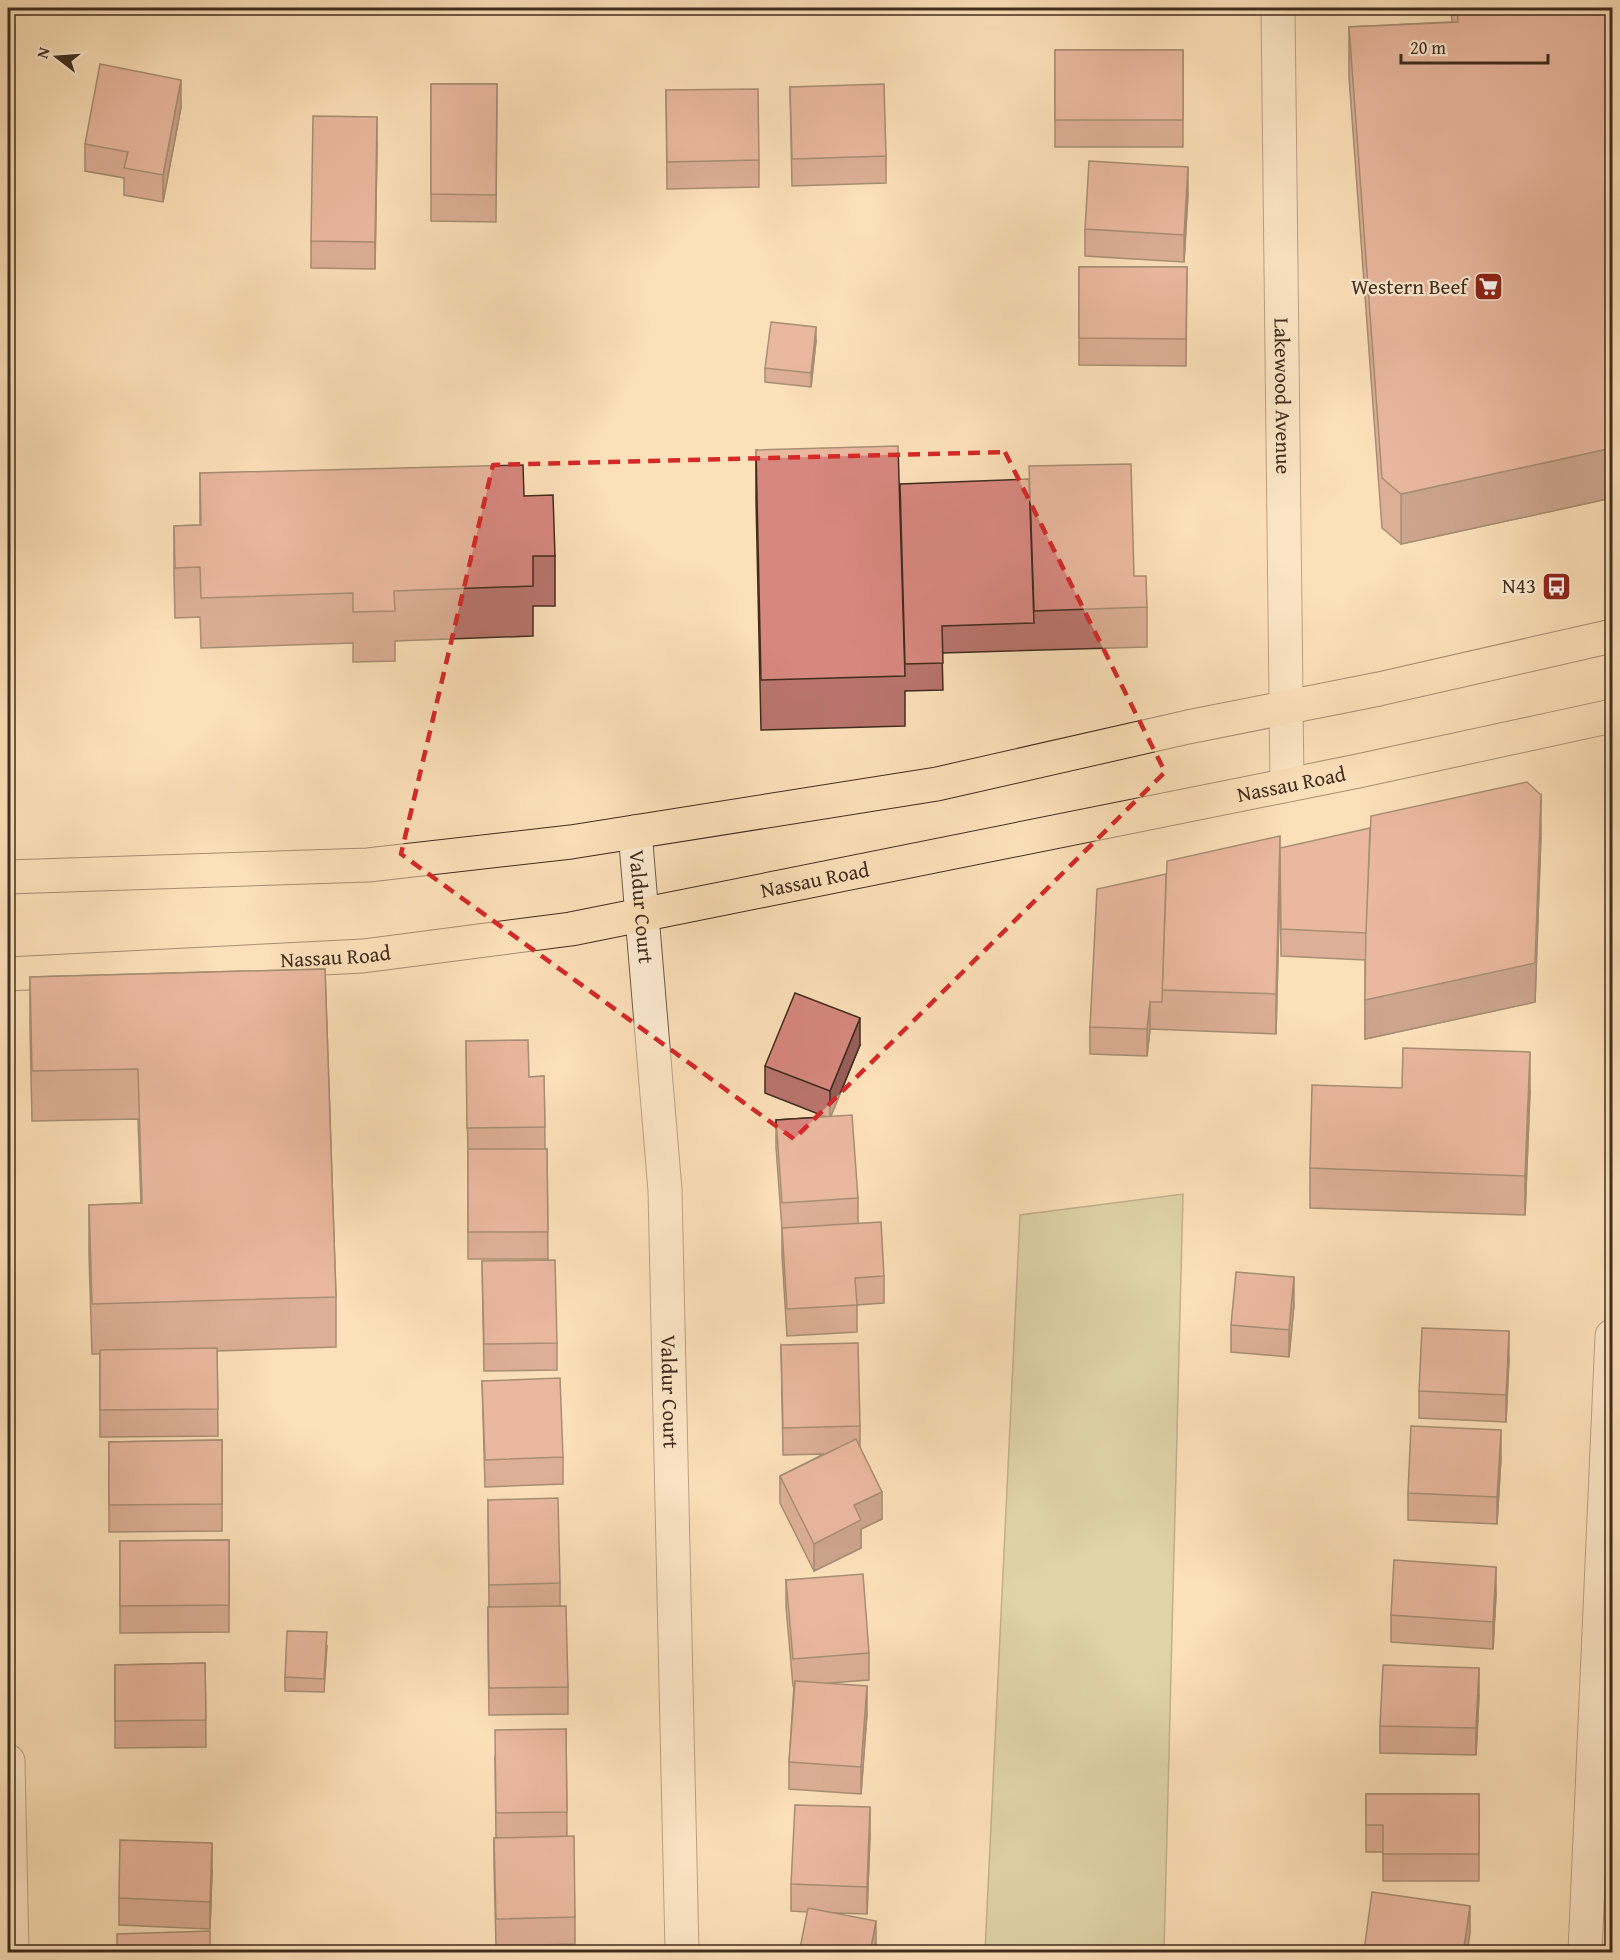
<svg xmlns="http://www.w3.org/2000/svg" width="1620" height="1960" font-family="'Gentium Book Plus',serif">
<rect width="100%" height="100%" fill="#fce0b9"/>
<filter id="stains"><feTurbulence type="fractalNoise" baseFrequency=".00333" numOctaves="4"/><feColorMatrix values="0 0 0 0 .2 0 0 0 0 .09 0 0 0 0 .02 0 0 0 .5 -.17"/></filter>
<radialGradient id="worn" r=".72"><stop offset=".6" stop-color="#630" stop-opacity="0"/><stop offset="1" stop-color="#630" stop-opacity=".3"/></radialGradient>
<path fill="#bdc390" stroke="#7f7858" stroke-width="1.5" d="M 1183,1194 L 1164,1952 L 985,1952 L 1020,1215 Z"/>
<g fill="none" stroke-linecap="round" stroke-linejoin="round">
<defs>
<g id="street">
<path id="s1" d="M 1278,8 L 1287,785"/>
<path id="s2" d="M 635,832 L 665,1190 L 682,1952"/>
<path d="M 8,1761 L 12,1952"/>
<path d="M 1585,1952 L 1612,1336"/>
</g>
<g id="primary">
<path d="M 8,877 L 368,865 L 571,842 L 937,784 L 1188,727 L 1379,689 L 1612,636"/>
<path id="s3" d="M 8,974 L 363,956 L 571,929 L 1358,771 L 1612,716"/>
</g>
</defs>
<use href="#street" stroke="#705a46" stroke-width="35"/>
<use href="#primary" stroke="#412d1f" stroke-width="35"/>
<use href="#street" stroke="#fdebd2" stroke-width="33"/>
<use href="#primary" stroke="#fce0b9" stroke-width="33"/>
</g>
<g fill="#b8746c" stroke="#412d1f" stroke-width="1.5">
<path d="M 1451,8 L 1612,8 L 1612,498 L 1401,544 L 1382,528 L 1349,77 L 1349,27 L 1452,22 Z"/>
<rect x="1055" y="50" width="128" height="97"/>
<path d="M 431,84 L 497,84 L 496,222 L 431,221 Z"/>
<path d="M 790,87 L 886,156 L 886,183 L 792,186 Z"/>
<path d="M 666,90 L 759,160 L 759,187 L 667,189 Z"/>
<path d="M 181,107 L 163,202 L 124,195 L 124,178 L 85,171 L 85,144 Z"/>
<path d="M 377,144 L 375,269 L 311,268 L 311,241 Z"/>
<path d="M 1188,194 L 1184,262 L 1085,256 L 1085,229 Z"/>
<path d="M 1079,267 L 1187,267 L 1186,366 L 1079,365 Z"/>
<path d="M 816,341 L 811,387 L 765,382 L 765,368 Z"/>
<path d="M 756,450 L 900,496 L 1134,576 L 1147,607 L 1147,647 L 942,653 L 943,690 L 905,691 L 905,726 L 761,730 L 756,500 Z"/>
<path d="M 200,473 L 524,496 L 555,556 L 555,606 L 533,606 L 533,636 L 395,641 L 395,661 L 353,662 L 353,643 L 201,648 L 200,617 L 175,618 L 174,576 L 174,526 L 200,525 Z"/>
<path d="M 1541,834 L 1535,1002 L 1365,1039 L 1365,960 L 1281,956 L 1280,875 L 1276,1034 L 1150,1029 L 1147,1056 L 1090,1054 L 1090,1027 L 1280,848 Z"/>
<path d="M 325,969 L 336,1297 L 336,1347 L 217,1351 L 218,1436 L 100,1437 L 100,1354 L 92,1354 L 89,1255 L 89,1205 L 141,1203 L 138,1119 L 32,1121 L 30,1027 L 30,977 Z"/>
<path d="M 466,1041 L 529,1077 L 544,1076 L 545,1149 L 547,1149 L 548,1259 L 468,1259 L 468,1155 Z"/>
<path d="M 860,1045 L 831,1116 L 858,1198 L 858,1223 L 884,1276 L 884,1303 L 857,1305 L 857,1332 L 787,1336 L 782,1255 L 782,1230 L 776,1147 L 776,1120 L 826,1117 L 765,1093 L 765,1066 Z"/>
<path d="M 1530,1091 L 1525,1215 L 1310,1208 L 1310,1168 Z"/>
<path d="M 482,1261 L 557,1343 L 557,1370 L 484,1371 Z"/>
<path d="M 1294,1304 L 1289,1357 L 1231,1352 L 1231,1325 Z"/>
<path d="M 781,1345 L 860,1426 L 860,1447 L 882,1519 L 861,1529 L 861,1548 L 814,1571 L 780,1503 L 780,1476 L 824,1454 L 783,1455 Z"/>
<path d="M 1509,1358 L 1506,1422 L 1419,1418 L 1419,1391 Z"/>
<path d="M 482,1381 L 563,1457 L 563,1484 L 485,1487 Z"/>
<path d="M 222,1440 L 222,1531 L 109,1532 L 109,1442 Z"/>
<path d="M 1501,1457 L 1497,1524 L 1408,1520 L 1408,1493 Z"/>
<path d="M 488,1500 L 560,1583 L 560,1606 L 568,1687 L 568,1714 L 489,1715 L 488,1634 L 488,1607 L 489,1607 Z"/>
<path d="M 229,1540 L 229,1632 L 120,1633 L 120,1541 Z"/>
<path d="M 786,1580 L 869,1653 L 869,1680 L 829,1683 L 867,1713 L 861,1794 L 789,1789 L 789,1762 L 794,1686 L 793,1686 L 786,1607 Z"/>
<path d="M 1496,1594 L 1493,1649 L 1391,1642 L 1391,1615 Z"/>
<path d="M 327,1646 L 324,1692 L 285,1691 L 285,1677 Z"/>
<path d="M 205,1663 L 206,1747 L 115,1748 L 115,1665 Z"/>
<path d="M 1479,1695 L 1476,1755 L 1380,1753 L 1380,1726 Z"/>
<path d="M 566,1729 L 567,1836 L 575,1917 L 575,1944 L 496,1946 L 494,1865 L 494,1838 L 496,1838 L 495,1757 Z"/>
<path d="M 1366,1794 L 1479,1794 L 1479,1881 L 1383,1881 L 1383,1852 L 1366,1852 Z"/>
<path d="M 870,1834 L 867,1914 L 836,1913 L 876,1948 L 807,1912 L 791,1911 L 791,1884 Z"/>
<path d="M 212,1870 L 210,1929 L 119,1925 L 119,1898 Z"/>
</g>
<g fill="#965e58" stroke="#412d1f" stroke-width="1.5">
<path d="M 181,80 L 181,107 L 163,202 L 163,175 Z"/>
<path d="M 377,117 L 377,144 L 375,269 L 375,242 Z"/>
<path d="M 1188,167 L 1188,194 L 1184,262 L 1184,235 Z"/>
<path d="M 816,327 L 816,341 L 811,387 L 811,373 Z"/>
<path d="M 1612,448 L 1612,498 L 1401,544 L 1401,494 Z"/>
<path d="M 1541,795 L 1541,834 L 1535,1002 L 1365,1039 L 1365,1000 Z"/>
<path d="M 1280,836 L 1280,875 L 1276,1034 L 1276,994 Z"/>
<path d="M 1150,1002 L 1150,1029 L 1147,1056 L 1147,1029 Z"/>
<path d="M 860,1018 L 860,1045 L 830,1118 L 830,1091 Z"/>
<path d="M 1530,1052 L 1530,1091 L 1525,1215 L 1525,1176 Z"/>
<path d="M 1294,1277 L 1294,1304 L 1289,1357 L 1289,1330 Z"/>
<path d="M 1509,1331 L 1509,1358 L 1506,1422 L 1506,1395 Z"/>
<path d="M 1501,1430 L 1501,1457 L 1497,1524 L 1497,1497 Z"/>
<path d="M 882,1492 L 882,1519 L 861,1529 L 861,1548 L 814,1571 L 814,1544 L 854,1505 Z"/>
<path d="M 1496,1567 L 1496,1594 L 1493,1649 L 1493,1622 Z"/>
<path d="M 1479,1668 L 1479,1695 L 1476,1755 L 1476,1728 Z"/>
<path d="M 867,1686 L 867,1713 L 861,1794 L 861,1767 Z"/>
<path d="M 870,1807 L 870,1834 L 867,1914 L 867,1887 Z"/>
<path d="M 212,1843 L 212,1870 L 210,1929 L 210,1902 Z"/>
<path d="M 1470,1906 L 1470,1933 L 1467,1953 L 1463,1953 Z"/>
<path d="M 876,1921 L 876,1948 L 875,1953 L 870,1953 Z"/>
</g>
<g fill="#d6877e" stroke="#412d1f" stroke-width="1.5">
<path d="M 1457,8 L 1612,8 L 1612,448 L 1401,494 L 1382,478 L 1349,27 L 1458,22 Z"/>
<rect x="1055" y="50" width="128" height="70"/>
<path d="M 100,64 L 181,80 L 163,175 L 124,168 L 128,152 L 85,144 Z"/>
<path d="M 431,84 L 497,84 L 496,195 L 431,194 Z"/>
<path d="M 884,84 L 886,156 L 792,159 L 790,87 Z"/>
<path d="M 758,89 L 759,160 L 667,162 L 666,90 Z"/>
<path d="M 313,116 L 377,117 L 375,242 L 311,241 Z"/>
<path d="M 1089,161 L 1188,167 L 1184,235 L 1085,229 Z"/>
<path d="M 1079,267 L 1187,267 L 1186,339 L 1079,338 Z"/>
<path d="M 771,322 L 816,327 L 811,373 L 765,368 Z"/>
<path d="M 898,446 L 905,676 L 761,680 L 756,450 Z"/>
<path d="M 1131,464 L 1134,576 L 1146,576 L 1147,607 L 1034,611 L 1029,466 Z"/>
<path d="M 523,465 L 524,496 L 553,495 L 555,556 L 533,556 L 533,586 L 394,591 L 395,611 L 353,612 L 353,593 L 201,598 L 200,567 L 175,568 L 174,526 L 201,525 L 200,473 Z"/>
<path d="M 1029,479 L 1034,623 L 942,626 L 943,663 L 905,664 L 900,484 Z"/>
<path d="M 1527,782 L 1541,795 L 1535,963 L 1365,1000 L 1366,921 L 1371,816 Z"/>
<path d="M 1370,828 L 1366,933 L 1281,929 L 1280,848 Z"/>
<path d="M 1280,836 L 1276,994 L 1162,990 L 1167,861 Z"/>
<path d="M 1166,874 L 1162,1002 L 1150,1002 L 1147,1029 L 1090,1027 L 1097,889 Z"/>
<path d="M 325,969 L 336,1297 L 92,1304 L 89,1205 L 142,1203 L 138,1069 L 32,1071 L 30,977 Z"/>
<path d="M 795,993 L 860,1018 L 830,1091 L 765,1066 Z"/>
<path d="M 528,1040 L 529,1077 L 544,1076 L 545,1127 L 467,1128 L 466,1041 Z"/>
<path d="M 1403,1048 L 1530,1052 L 1525,1176 L 1310,1168 L 1312,1085 L 1402,1088 Z"/>
<path d="M 852,1115 L 858,1198 L 782,1203 L 776,1120 Z"/>
<path d="M 468,1149 L 547,1149 L 548,1232 L 468,1232 Z"/>
<path d="M 881,1222 L 884,1276 L 855,1278 L 857,1305 L 787,1309 L 782,1228 Z"/>
<path d="M 555,1260 L 557,1343 L 484,1344 L 482,1261 Z"/>
<path d="M 1236,1272 L 1294,1277 L 1289,1330 L 1231,1325 Z"/>
<path d="M 1422,1328 L 1509,1331 L 1506,1395 L 1419,1391 Z"/>
<path d="M 858,1343 L 860,1426 L 783,1428 L 781,1345 Z"/>
<path d="M 217,1348 L 218,1409 L 100,1410 L 100,1350 Z"/>
<path d="M 560,1378 L 563,1457 L 485,1460 L 482,1381 Z"/>
<path d="M 1411,1426 L 1501,1430 L 1497,1497 L 1408,1493 Z"/>
<path d="M 856,1439 L 882,1492 L 854,1505 L 861,1520 L 814,1544 L 780,1476 Z"/>
<path d="M 222,1440 L 222,1504 L 109,1505 L 109,1442 Z"/>
<path d="M 558,1498 L 560,1583 L 489,1585 L 488,1500 Z"/>
<path d="M 229,1540 L 229,1605 L 120,1606 L 120,1541 Z"/>
<path d="M 1394,1560 L 1496,1567 L 1493,1622 L 1391,1615 Z"/>
<path d="M 863,1574 L 869,1653 L 793,1659 L 786,1580 Z"/>
<path d="M 566,1606 L 568,1687 L 489,1688 L 488,1607 Z"/>
<path d="M 287,1631 L 327,1632 L 324,1679 L 285,1677 Z"/>
<path d="M 205,1663 L 206,1720 L 115,1721 L 115,1665 Z"/>
<path d="M 1383,1665 L 1479,1668 L 1476,1728 L 1380,1726 Z"/>
<path d="M 795,1681 L 867,1686 L 861,1767 L 789,1762 Z"/>
<path d="M 566,1729 L 567,1812 L 496,1813 L 495,1730 Z"/>
<path d="M 1366,1794 L 1479,1794 L 1479,1854 L 1383,1854 L 1383,1825 L 1366,1825 Z"/>
<path d="M 795,1805 L 870,1807 L 867,1887 L 791,1884 Z"/>
<path d="M 574,1836 L 575,1917 L 496,1919 L 494,1838 Z"/>
<path d="M 120,1840 L 212,1843 L 210,1902 L 119,1898 Z"/>
<path d="M 1372,1892 L 1470,1906 L 1463,1953 L 1378,1953 L 1364,1951 Z"/>
<path d="M 808,1908 L 876,1921 L 870,1953 L 799,1953 Z"/>
<path d="M 210,1931 L 210,1953 L 117,1953 L 117,1934 Z"/>
</g>
<path d="M0 0H1620V1960H0ZM 1005,452 L 1165,772 L 794,1139 L 401,854 L 493,465 Z" fill="#fce0b9" fill-opacity=".55" fill-rule="evenodd"/>
<path fill="none" stroke="#d62828" stroke-width="4.5" stroke-dasharray="12 8" stroke-linejoin="round" d="M 1005,452 L 1165,772 L 794,1139 L 401,854 L 493,465 Z"/>
<defs>
<symbol id="supermarket-square" viewBox="-11 -11 22 22"><rect x="-9" y="-9" width="18" height="18" rx="4" fill="#8f2418" stroke="#fdebd2"/><path d="M-6-5.5h2.5l.6 2H6L4.5 2H-2.5L-4.4-4H-6ZM-1.5 3.2a1.3 1.3 0 1 0 .1 0ZM3 3.2a1.3 1.3 0 1 0 .1 0Z" fill="#fff"/></symbol>
<symbol id="bus-square" viewBox="-11 -11 22 22"><rect x="-9" y="-9" width="18" height="18" rx="4" fill="#8f2418" stroke="#fdebd2"/><path d="M-5-6H5V4H4V6H2V4H-2V6H-4V4H-5ZM-3.5-4V0h7V-4ZM-3.5 1.2v1.5H-2V1.2ZM2 1.2v1.5H3.5V1.2Z" fill="#fff"/></symbol>
</defs>
<g fill-rule="evenodd">
<use href="#supermarket-square" x="1472" y="270" width="33" height="33"/>
<use href="#bus-square" x="1540" y="570" width="33" height="33"/>
</g>
<g text-anchor="middle" stroke-width="4.5" stroke-linejoin="round" paint-order="stroke">
<g font-size="21" fill="#412d1f" stroke="#fdebd2" text-anchor="end">
<text x="1467" y="294">Western Beef</text>
<text x="1536" y="593">N43</text>
</g>
<g font-size="21" fill="#412d1f" stroke="#fdebd2">
<text dy="7" stroke="none"><textPath href="#s1" startOffset="388">Lakewood Avenue</textPath></text>
<text dy="7" stroke="none"><textPath href="#s3" startOffset="1300">Nassau Road</textPath></text>
<text dy="7" stroke="none"><textPath href="#s3" startOffset="814">Nassau Road</textPath></text>
<text dy="7" stroke="none"><textPath href="#s2" startOffset="75">Valdur Court</textPath></text>
<text dy="7" stroke="none"><textPath href="#s3" startOffset="328">Nassau Road</textPath></text>
<text dy="7" stroke="none"><textPath href="#s2" startOffset="561">Valdur Court</textPath></text>
</g>
</g>
<rect width="1620" height="1960" fill="none" stroke="#fce0b9" stroke-width="30"/>
<rect x="9" y="9" width="1602" height="1942" fill="none" stroke="#412d1f" stroke-width="3"/>
<rect x="15" y="15" width="1590" height="1930" fill="none" stroke="#412d1f" stroke-width="1.5"/>
<g transform="translate(57 57) rotate(287)" stroke="#fdebd2" stroke-width="4.5" paint-order="stroke">
<path d="M0-4.5L10 22L0 15L-10 22Z" fill="#412d1f"/>
<text y="-9" font-size="16" font-weight="bold" text-anchor="middle" fill="#412d1f">N</text>
</g>
<path d="M1401 54v9h147v-9" fill="none" stroke="#412d1f" stroke-width="3"/>
<text x="1410" y="54" font-size="18" fill="#412d1f" stroke="#fdebd2" stroke-width="4.5" paint-order="stroke">20 m</text>
<rect width="100%" height="100%" filter="url(#stains)"/>
<rect width="100%" height="100%" fill="url(#worn)"/>
</svg>
